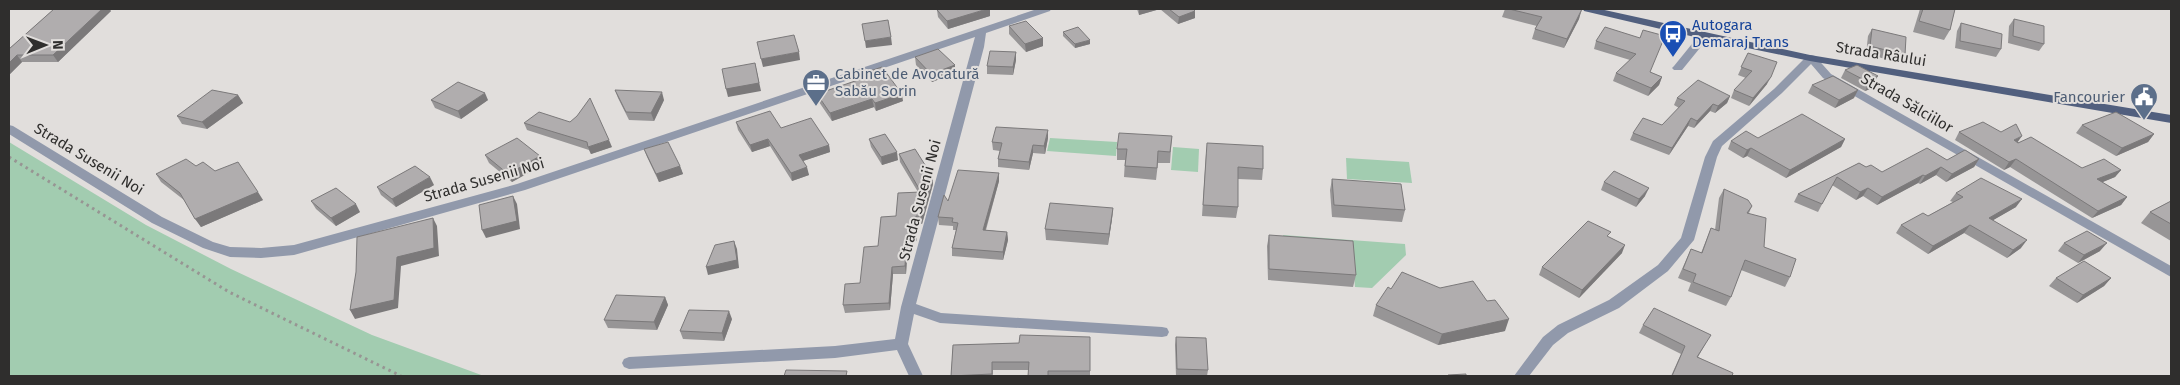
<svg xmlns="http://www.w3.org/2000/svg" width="2180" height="385" font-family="'Fira Sans',sans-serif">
<rect width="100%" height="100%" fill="#e1dedc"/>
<g fill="#a2ccb0">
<path d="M 1050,138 L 1117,142 L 1116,156 L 1047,151 Z"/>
<path d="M 9,142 L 146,225 L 231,269 L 372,335 L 484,376 L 9,376 Z"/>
<path d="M 1173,147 L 1199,149 L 1198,172 L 1171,170 Z"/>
<path d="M 1346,158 L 1409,162 L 1412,183 L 1347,179 Z"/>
<path d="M 1283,235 L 1405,244 L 1406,255 L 1372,288 L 1355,287 L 1352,251 L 1284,246 Z"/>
</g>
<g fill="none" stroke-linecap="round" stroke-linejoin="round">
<path stroke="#979593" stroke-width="3" stroke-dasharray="2.5 4" stroke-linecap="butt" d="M 9,157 L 229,292 L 401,376"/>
<g fill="#9199ab" fill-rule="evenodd">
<path d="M 1037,9 L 1051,9 L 1050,11 L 986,33 L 984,47 L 916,304 L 941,313 L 1162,327 L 1167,328 L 1169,332 L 1167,336 L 1162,337 L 940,323 L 914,314 L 908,344 L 923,376 L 909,376 L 897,350 L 835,358 L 629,369 L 624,367 L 622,363 L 624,359 L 629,357 L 835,346 L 895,339 L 901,307 L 975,37 L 525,190 L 294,255 L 261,258 L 230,257 L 203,248 L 152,223 L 9,134 L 9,125 L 13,126 L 162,217 L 213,242 L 230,247 L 261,248 L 294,245 L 517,184 Z"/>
<path d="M 1704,33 L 1708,34 L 1709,36 L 1708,38 L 1682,70 L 1674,70 L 1672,68 L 1674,66 L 1700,34 Z"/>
<path d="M 1811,55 L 1815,56 L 1831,74 L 2171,266 L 2171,277 L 1823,78 L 1811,64 L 1782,93 L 1722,146 L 1717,157 L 1694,240 L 1668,271 L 1619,308 L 1568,333 L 1553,345 L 1529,376 L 1514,376 L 1543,337 L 1558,325 L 1609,300 L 1658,265 L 1681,238 L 1705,157 L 1713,141 L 1774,89 L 1807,56 Z"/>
</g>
<path fill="#515f7e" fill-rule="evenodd" d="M 1583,9 L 1600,9 L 1810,55 L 2171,115 L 2171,123 L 1810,61 L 1699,38 L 1584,11 Z"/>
</g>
<g fill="#979596">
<path d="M 54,9 L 109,9 L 111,11 L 58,62 L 22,62 L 9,75 L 9,49 Z"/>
<path d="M 1137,9 L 1193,9 L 1195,18 L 1178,24 L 1160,9 L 1139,15 Z"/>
<path d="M 1505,9 L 1580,9 L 1579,19 L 1564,48 L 1532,39 L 1535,29 L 1537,26 L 1502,17 Z"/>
<path d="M 1920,9 L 1955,9 L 1950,30 L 1944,40 L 1913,32 Z"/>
<path d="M 937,10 L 990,16 L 948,29 L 938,17 Z"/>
<path d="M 2014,19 L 2044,44 L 2039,51 L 2008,43 L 2009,26 Z"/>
<path d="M 1961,23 L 2001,49 L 1996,57 L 1955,48 L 1957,31 Z"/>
<path d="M 1009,26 L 1043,38 L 1043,46 L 1026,52 L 1009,34 Z"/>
<path d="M 1872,29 L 1905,55 L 1901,63 L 1866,54 L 1868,36 Z"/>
<path d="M 1063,32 L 1090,44 L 1075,48 L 1063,36 Z"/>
<path d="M 1640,38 L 1650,72 L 1662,77 L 1659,85 L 1648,96 L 1613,81 L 1616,73 L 1630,60 L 1594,49 L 1596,41 Z"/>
<path d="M 1016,52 L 1016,60 L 1013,75 L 987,74 L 987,66 Z"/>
<path d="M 1748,53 L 1767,84 L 1749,106 L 1731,98 L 1734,90 L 1746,78 L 1738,75 Z"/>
<path d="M 915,57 L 955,65 L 955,73 L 932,82 L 916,65 Z"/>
<path d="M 1845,70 L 1873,84 L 1872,85 L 1870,89 L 1865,91 L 1841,78 Z"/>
<path d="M 855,76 L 903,101 L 876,111 L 874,107 L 832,121 L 819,102 L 817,94 L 856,81 Z"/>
<path d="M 1812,85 L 1854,98 L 1835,108 L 1808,93 Z"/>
<path d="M 615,90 L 664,100 L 654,121 L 629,120 L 618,98 Z"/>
<path d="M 238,95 L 243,103 L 207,129 L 182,124 L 177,116 Z"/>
<path d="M 1730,96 L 1727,103 L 1715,113 L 1710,111 L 1694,128 L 1688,126 L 1669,155 L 1630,140 L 1633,133 L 1662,125 L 1679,108 L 1674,105 L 1677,98 Z"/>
<path d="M 431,100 L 488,100 L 461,119 L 435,108 Z"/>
<path d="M 736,122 L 781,128 L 829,145 L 830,152 L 803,161 L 809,175 L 792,181 L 770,146 L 752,152 L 738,130 Z"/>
<path d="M 524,123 L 612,147 L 591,154 L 589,150 L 527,130 Z"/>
<path d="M 2082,125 L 2154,134 L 2148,142 L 2116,156 L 2076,133 Z"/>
<path d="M 1959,132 L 2018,142 L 2082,168 L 2121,170 L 2115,177 L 2102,182 L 2127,197 L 2121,205 L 2092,218 L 2010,167 L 2004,170 L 1955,140 Z"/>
<path d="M 1172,136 L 1170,163 L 1158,163 L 1156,180 L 1124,177 L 1125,160 L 1117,160 L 1117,149 Z"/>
<path d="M 1048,138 L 1045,154 L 1033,153 L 1029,170 L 998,167 L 998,159 L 1000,151 L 993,150 L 992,142 Z"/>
<path d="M 1758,138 L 1845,139 L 1841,147 L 1786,178 L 1747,156 L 1743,158 L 1728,149 L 1731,141 Z"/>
<path d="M 869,139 L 898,160 L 882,165 L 871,147 Z"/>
<path d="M 644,149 L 680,166 L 683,174 L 659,182 L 647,157 Z"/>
<path d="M 899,154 L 932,176 L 933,184 L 922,224 L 917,224 L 917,241 L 908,242 L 906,274 L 893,274 L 890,310 L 845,313 L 843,305 L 860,283 L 878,246 L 896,216 L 918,192 L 900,162 Z"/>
<path d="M 1206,154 L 1263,169 L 1262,180 L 1238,179 L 1238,207 L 1236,218 L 1202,216 Z"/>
<path d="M 485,155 L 544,164 L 512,182 L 489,163 Z"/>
<path d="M 1979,159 L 1974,167 L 1946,182 L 1936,175 L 1920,184 L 1918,183 L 1877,205 L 1863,196 L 1856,200 L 1832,185 L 1818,212 L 1794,202 L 1798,194 L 1859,163 L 1866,167 L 1882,172 L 1947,160 Z"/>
<path d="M 196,166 L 215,171 L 263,200 L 201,227 L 184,200 L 161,182 L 156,174 Z"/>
<path d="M 999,173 L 999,181 L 986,230 L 1007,232 L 1008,240 L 1003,260 L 952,256 L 952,248 L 956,230 L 953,230 L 953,226 L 939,225 L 938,217 L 948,201 Z"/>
<path d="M 1332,179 L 1405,210 L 1402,222 L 1332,217 L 1330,190 Z"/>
<path d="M 1604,182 L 1645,196 L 1636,207 L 1601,190 Z"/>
<path d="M 434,185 L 396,207 L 381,195 L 377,187 Z"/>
<path d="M 1724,189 L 1752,206 L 1749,213 L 1764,247 L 1790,277 L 1785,287 L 1741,270 L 1731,297 L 1726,306 L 1688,291 L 1691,283 L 1678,278 L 1691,249 L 1701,253 L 1711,228 L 1715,230 L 1719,198 Z"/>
<path d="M 1956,193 L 2016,207 L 1993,220 L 2021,248 L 2007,258 L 1964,233 L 1928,254 L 1896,233 L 1901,225 L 1928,216 L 1953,202 L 1950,201 Z"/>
<path d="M 311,201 L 360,212 L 336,226 L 316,209 Z"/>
<path d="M 2171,201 L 2171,241 L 2141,223 L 2150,212 Z"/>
<path d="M 1113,208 L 1112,219 L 1108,245 L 1046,240 L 1045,229 Z"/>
<path d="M 1269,235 L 1356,275 L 1353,287 L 1268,280 L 1267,246 Z"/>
<path d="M 1609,237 L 1622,253 L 1579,298 L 1539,275 L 1542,267 Z"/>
<path d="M 2064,243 L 2100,251 L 2078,263 L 2058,251 Z"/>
<path d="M 2056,278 L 2111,278 L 2104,286 L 2077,303 L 2049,286 Z"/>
<path d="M 1440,288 L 1487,301 L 1505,331 L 1438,345 L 1373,316 L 1376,305 L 1391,289 Z"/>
<path d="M 665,297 L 668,305 L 657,330 L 608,328 L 604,320 Z"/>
<path d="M 732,319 L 724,341 L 683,339 L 680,331 Z"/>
<path d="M 1643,325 L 1706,343 L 1698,357 L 1732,376 L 1671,376 L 1681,354 L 1639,333 Z"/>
<path d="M 1090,337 L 1090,376 L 1028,376 L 1029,370 L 993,370 L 993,376 L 951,376 L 953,345 L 1019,343 Z"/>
<path d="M 1176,337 L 1208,370 L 1207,376 L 1176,376 L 1175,345 Z"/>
</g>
<g fill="#7b797a">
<path d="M 102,9 L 109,9 L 111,11 L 58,62 L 53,55 Z"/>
<path d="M 987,9 L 990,9 L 990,16 L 948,29 L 947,21 Z"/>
<path d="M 1139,9 L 1160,9 L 1139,15 Z"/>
<path d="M 1582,9 L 1579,19 L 1564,48 L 1567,39 Z"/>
<path d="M 1195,11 L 1195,18 L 1178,24 L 1179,17 Z"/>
<path d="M 891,37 L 892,45 L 866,48 L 865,41 Z"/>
<path d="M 1043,38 L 1043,46 L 1026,52 L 1025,44 Z"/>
<path d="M 1090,40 L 1090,44 L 1075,48 L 1075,44 Z"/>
<path d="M 799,52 L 800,60 L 763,67 L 761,59 Z"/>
<path d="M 1016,52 L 1016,60 L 1013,75 L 1013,67 Z"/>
<path d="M 17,55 L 22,62 L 9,75 L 9,63 Z"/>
<path d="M 755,63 L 761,91 L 728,97 L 726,89 Z"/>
<path d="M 955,65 L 955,73 L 932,82 L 931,74 Z"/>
<path d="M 1878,76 L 1870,89 L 1865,91 L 1871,79 Z"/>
<path d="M 1662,77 L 1659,85 L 1648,96 L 1651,88 Z"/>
<path d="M 1771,77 L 1767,84 L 1749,106 L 1753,98 Z"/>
<path d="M 1858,90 L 1854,98 L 1835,108 L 1839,100 Z"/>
<path d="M 662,92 L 664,100 L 654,121 L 651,113 Z"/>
<path d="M 485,93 L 488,100 L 461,119 L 458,111 Z"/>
<path d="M 902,94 L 903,101 L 876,111 L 875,103 Z"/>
<path d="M 238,95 L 243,103 L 207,129 L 202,122 Z"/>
<path d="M 1730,96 L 1727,103 L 1715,113 L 1718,106 Z"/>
<path d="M 872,99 L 874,107 L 832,121 L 830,113 Z"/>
<path d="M 1713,104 L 1710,111 L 1694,128 L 1697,121 Z"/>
<path d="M 1691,118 L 1688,126 L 1669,155 L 1672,148 Z"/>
<path d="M 1048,130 L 1048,138 L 1045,154 L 1044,146 Z"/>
<path d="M 2154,134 L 2148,142 L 2116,156 L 2122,148 Z"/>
<path d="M 2022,136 L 2017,143 L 2014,140 Z"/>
<path d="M 768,139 L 770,146 L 752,152 L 750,145 Z"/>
<path d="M 1845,139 L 1841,147 L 1786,178 L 1790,170 Z"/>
<path d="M 609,140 L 612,147 L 591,154 L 588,147 Z"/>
<path d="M 829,145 L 830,152 L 800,162 L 799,155 Z"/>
<path d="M 1033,145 L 1033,153 L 1029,170 L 1029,162 Z"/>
<path d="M 1751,148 L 1747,156 L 1743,158 L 1747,150 Z"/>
<path d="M 897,152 L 898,160 L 882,165 L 881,157 Z"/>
<path d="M 540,156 L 544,164 L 512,182 L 508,174 Z"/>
<path d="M 1979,159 L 1974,167 L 1946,182 L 1952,174 Z"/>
<path d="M 2016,159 L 2010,167 L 2004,170 L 2009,162 Z"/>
<path d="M 680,166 L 683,174 L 659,182 L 656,174 Z"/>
<path d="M 807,167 L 809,175 L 792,181 L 791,173 Z"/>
<path d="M 1941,167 L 1936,175 L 1920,184 L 1925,176 Z"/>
<path d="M 2121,170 L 2115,177 L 2091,187 L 2097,179 Z"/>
<path d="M 999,173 L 999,181 L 983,238 L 983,230 Z"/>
<path d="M 1923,175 L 1918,183 L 1877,205 L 1882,197 Z"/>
<path d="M 932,176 L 933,184 L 922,224 L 921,216 Z"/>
<path d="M 430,177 L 434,185 L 396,207 L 392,199 Z"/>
<path d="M 1649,188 L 1645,196 L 1636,207 L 1639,199 Z"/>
<path d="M 1868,188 L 1863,196 L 1856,200 L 1860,192 Z"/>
<path d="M 258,192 L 263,200 L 201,227 L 195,219 Z"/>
<path d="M 513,196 L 517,204 L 520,229 L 486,238 L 482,230 Z"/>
<path d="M 2127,197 L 2121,205 L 2092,218 L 2098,211 Z"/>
<path d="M 2022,199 L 2016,207 L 1983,226 L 1989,218 Z"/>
<path d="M 356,204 L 360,212 L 336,226 L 331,218 Z"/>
<path d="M 1113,208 L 1112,219 L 1108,245 L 1109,234 Z"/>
<path d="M 916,216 L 917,224 L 917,241 L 916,234 Z"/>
<path d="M 433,218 L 437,226 L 439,256 L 401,266 L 398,308 L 355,319 L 350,310 L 397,257 Z"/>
<path d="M 1970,225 L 1964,233 L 1928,254 L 1933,246 Z"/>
<path d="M 1007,232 L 1008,240 L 1003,260 L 1003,252 Z"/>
<path d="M 907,234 L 908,242 L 906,274 L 905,266 Z"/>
<path d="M 2027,240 L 2021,248 L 2007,258 L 2013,250 Z"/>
<path d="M 734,241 L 737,249 L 739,268 L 708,275 L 706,267 Z"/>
<path d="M 2107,243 L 2100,251 L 2078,263 L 2084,255 Z"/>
<path d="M 1625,245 L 1622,253 L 1579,298 L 1582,290 Z"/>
<path d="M 892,267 L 893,274 L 890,310 L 889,303 Z"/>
<path d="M 2111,278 L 2104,286 L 2077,303 L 2083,295 Z"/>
<path d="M 665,297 L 668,305 L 657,330 L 654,322 Z"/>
<path d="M 729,311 L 732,319 L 724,341 L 722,333 Z"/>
<path d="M 1509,319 L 1505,331 L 1438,345 L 1442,334 Z"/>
</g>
<g fill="#b0adae" stroke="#7b797a">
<path d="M 54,9 L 102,9 L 53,55 L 17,55 L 9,63 L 9,49 Z"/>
<path d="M 941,9 L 987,9 L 947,21 L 937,10 Z"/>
<path d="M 1169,9 L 1193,9 L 1195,11 L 1179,17 Z"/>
<path d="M 1509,9 L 1582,9 L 1567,39 L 1535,29 L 1542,17 Z"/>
<path d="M 1923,9 L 1955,9 L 1950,30 L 1919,21 Z"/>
<path d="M 2014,19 L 2044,26 L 2044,44 L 2013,36 Z"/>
<path d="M 888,20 L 891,37 L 865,41 L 862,24 Z"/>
<path d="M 1026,21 L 1043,38 L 1025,44 L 1009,26 Z"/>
<path d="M 1961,23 L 2002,34 L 2001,49 L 1960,41 Z"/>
<path d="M 1078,27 L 1090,40 L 1075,44 L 1063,32 Z"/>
<path d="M 1605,27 L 1640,38 L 1643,30 L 1665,36 L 1650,72 L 1662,77 L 1651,88 L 1616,73 L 1636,54 L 1596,41 Z"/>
<path d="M 1872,29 L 1906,37 L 1905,55 L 1870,46 Z"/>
<path d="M 794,35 L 799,52 L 761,59 L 757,42 Z"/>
<path d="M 938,49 L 955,65 L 931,74 L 915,57 Z"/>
<path d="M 990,51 L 1016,52 L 1013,67 L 987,66 Z"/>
<path d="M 1748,53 L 1777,62 L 1771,77 L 1753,98 L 1734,90 L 1752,71 L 1741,67 Z"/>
<path d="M 755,63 L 759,83 L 726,89 L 722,69 Z"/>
<path d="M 1857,65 L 1878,76 L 1871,79 L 1874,81 L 1870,83 L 1845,70 Z"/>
<path d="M 882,67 L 902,94 L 875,103 L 872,99 L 830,113 L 817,94 L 858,80 L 855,76 Z"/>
<path d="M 1833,76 L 1858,90 L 1839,100 L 1812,85 Z"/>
<path d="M 1698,80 L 1730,96 L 1718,106 L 1713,104 L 1697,121 L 1691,118 L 1672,148 L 1633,133 L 1643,118 L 1662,125 L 1685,101 L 1677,98 Z"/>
<path d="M 458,82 L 485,93 L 458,111 L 431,100 Z"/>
<path d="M 212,90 L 238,95 L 202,122 L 177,116 Z"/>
<path d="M 615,90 L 662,92 L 651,113 L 626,112 Z"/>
<path d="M 590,98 L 609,140 L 588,147 L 587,142 L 524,123 L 539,112 L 570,122 L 577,116 Z"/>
<path d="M 770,111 L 781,128 L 811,118 L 829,145 L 799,155 L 807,167 L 791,173 L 768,139 L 750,145 L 736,122 Z"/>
<path d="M 2116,112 L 2154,134 L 2122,148 L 2082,125 Z"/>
<path d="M 1802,114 L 1845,139 L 1790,170 L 1751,148 L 1747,150 L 1731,141 L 1746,131 L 1758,138 Z"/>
<path d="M 1983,122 L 2001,132 L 2016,124 L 2022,136 L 2014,140 L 2018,143 L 2031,137 L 2082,168 L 2104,159 L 2121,170 L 2097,179 L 2127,197 L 2098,211 L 2016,159 L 2009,162 L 1959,132 Z"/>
<path d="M 996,127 L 1048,130 L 1044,146 L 1033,145 L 1029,162 L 998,159 L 1002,143 L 992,142 Z"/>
<path d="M 1119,133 L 1172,136 L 1170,152 L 1158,151 L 1157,168 L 1125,166 L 1127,149 L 1117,149 Z"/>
<path d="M 885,134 L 897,152 L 881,157 L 869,139 Z"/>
<path d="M 517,138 L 540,156 L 508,174 L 485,155 Z"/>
<path d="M 668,142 L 680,166 L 656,174 L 644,149 Z"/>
<path d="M 1207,143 L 1263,146 L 1263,169 L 1238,167 L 1238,207 L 1203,205 Z"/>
<path d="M 1927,148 L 1947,160 L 1965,150 L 1979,159 L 1952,174 L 1941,167 L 1925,176 L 1923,175 L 1882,197 L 1868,188 L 1860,192 L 1837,177 L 1822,204 L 1798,194 L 1859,163 L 1866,167 L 1871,165 L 1882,172 Z"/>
<path d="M 915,149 L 932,176 L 921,216 L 916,216 L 916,234 L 907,234 L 905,266 L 892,267 L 889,303 L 843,305 L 845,284 L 860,283 L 864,247 L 878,246 L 881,217 L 896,216 L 898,193 L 921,192 L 899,154 Z"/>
<path d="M 186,159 L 196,166 L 203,162 L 215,171 L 238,162 L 258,192 L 195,219 L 180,193 L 156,174 Z"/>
<path d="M 415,166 L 430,177 L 392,199 L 377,187 Z"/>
<path d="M 958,170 L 999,173 L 983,230 L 1007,232 L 1003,252 L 952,248 L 958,223 L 952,222 L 953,218 L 938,217 L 944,195 L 948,201 Z"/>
<path d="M 1614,171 L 1649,188 L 1639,199 L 1604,182 Z"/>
<path d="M 1981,178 L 2022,199 L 1989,218 L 2027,240 L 2013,250 L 1970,225 L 1933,246 L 1901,225 L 1923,213 L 1928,216 L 1963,197 L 1956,193 Z"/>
<path d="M 1332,179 L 1401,184 L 1405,210 L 1334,205 Z"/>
<path d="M 336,188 L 356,204 L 331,218 L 311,201 Z"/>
<path d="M 1724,189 L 1748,200 L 1752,206 L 1747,213 L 1766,218 L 1764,247 L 1796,259 L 1790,277 L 1745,260 L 1731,297 L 1693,282 L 1696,274 L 1683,269 L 1691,249 L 1702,253 L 1711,228 L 1719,231 Z"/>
<path d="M 513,196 L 517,221 L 482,230 L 479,205 Z"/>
<path d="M 2171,201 L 2171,224 L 2150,212 Z"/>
<path d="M 1050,203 L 1113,208 L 1109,234 L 1045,229 Z"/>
<path d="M 433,218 L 434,248 L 397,257 L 394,300 L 350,310 L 356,272 L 357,237 Z"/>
<path d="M 1588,221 L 1611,232 L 1607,236 L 1625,245 L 1582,290 L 1542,267 Z"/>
<path d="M 2087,231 L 2107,243 L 2084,255 L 2064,243 Z"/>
<path d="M 1269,235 L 1353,241 L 1356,275 L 1269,269 Z"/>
<path d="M 734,241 L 737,260 L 706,267 L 715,245 Z"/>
<path d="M 2084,261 L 2111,278 L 2083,295 L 2056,278 Z"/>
<path d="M 1402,272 L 1440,288 L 1473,281 L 1487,301 L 1495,300 L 1509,319 L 1442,334 L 1376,305 L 1388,287 L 1391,289 Z"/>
<path d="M 616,295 L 665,297 L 654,322 L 604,320 Z"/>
<path d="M 1654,308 L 1711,335 L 1697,357 L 1733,373 L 1732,376 L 1672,376 L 1685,346 L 1643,325 Z"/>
<path d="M 689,310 L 729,311 L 722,333 L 680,331 Z"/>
<path d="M 1020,335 L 1090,337 L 1090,371 L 1048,371 L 1048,376 L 1028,376 L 1029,362 L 992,362 L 992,374 L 951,376 L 953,345 L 1019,343 Z"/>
<path d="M 1176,337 L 1206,338 L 1208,370 L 1177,369 Z"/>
<path d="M 786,370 L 847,371 L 846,376 L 784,376 Z"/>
<path d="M 1466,374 L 1466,376 L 1448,376 L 1448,375 Z"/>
</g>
<defs>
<symbol id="bus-pin" viewBox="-11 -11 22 30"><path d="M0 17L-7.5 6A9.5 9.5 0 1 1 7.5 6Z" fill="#1a4fb4" stroke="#e1dedc"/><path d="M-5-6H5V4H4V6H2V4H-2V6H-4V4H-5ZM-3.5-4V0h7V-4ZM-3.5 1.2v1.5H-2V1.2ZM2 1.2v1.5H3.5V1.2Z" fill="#fff"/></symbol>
<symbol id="office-pin" viewBox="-11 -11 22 30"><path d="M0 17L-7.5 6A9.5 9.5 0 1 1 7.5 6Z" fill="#5c6f8a" stroke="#e1dedc"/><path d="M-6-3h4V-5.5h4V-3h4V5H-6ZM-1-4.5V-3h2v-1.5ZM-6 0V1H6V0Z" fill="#fff"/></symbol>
<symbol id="civic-pin" viewBox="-11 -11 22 30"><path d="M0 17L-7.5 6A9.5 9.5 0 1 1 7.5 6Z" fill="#5c6f8a" stroke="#e1dedc"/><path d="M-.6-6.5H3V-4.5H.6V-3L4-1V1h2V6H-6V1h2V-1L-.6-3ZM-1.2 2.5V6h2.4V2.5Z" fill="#fff"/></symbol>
</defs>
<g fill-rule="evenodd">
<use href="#bus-pin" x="1657" y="18" width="32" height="43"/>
<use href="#office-pin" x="800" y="67" width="32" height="43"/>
<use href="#civic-pin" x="2128" y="81" width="32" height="43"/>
</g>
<g text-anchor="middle" stroke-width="4" stroke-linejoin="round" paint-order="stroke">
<g font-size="15" fill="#164399" stroke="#e1dedc" text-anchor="start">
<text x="1692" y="30">Autogara<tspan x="1692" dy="17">Demaraj Trans</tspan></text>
</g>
<g font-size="15" fill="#2f2e2d" stroke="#e1dedc">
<text transform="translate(1881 54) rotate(9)" y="5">Strada Râului</text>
<text transform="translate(1907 103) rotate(30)" y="5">Strada Sălciilor</text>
<text transform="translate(89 159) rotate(31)" y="5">Strada Susenii Noi</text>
<text transform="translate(484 180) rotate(-16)" y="5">Strada Susenii Noi</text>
<text transform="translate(920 200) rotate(-75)" y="5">Strada Susenii Noi</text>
</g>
<g font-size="15" fill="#4e5e75" stroke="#e1dedc" text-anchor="start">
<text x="835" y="79">Cabinet de Avocatură<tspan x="835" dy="17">Sabău Sorin</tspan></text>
<text x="2125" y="102" text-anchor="end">Fancourier</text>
</g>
</g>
<rect width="2180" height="385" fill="none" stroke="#2f2e2d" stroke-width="20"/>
<g transform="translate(45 45) rotate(89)" stroke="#e1dedc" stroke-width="4" paint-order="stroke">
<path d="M0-4L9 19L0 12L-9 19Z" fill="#2f2e2d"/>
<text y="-8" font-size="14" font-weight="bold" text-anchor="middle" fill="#2f2e2d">N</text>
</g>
</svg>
